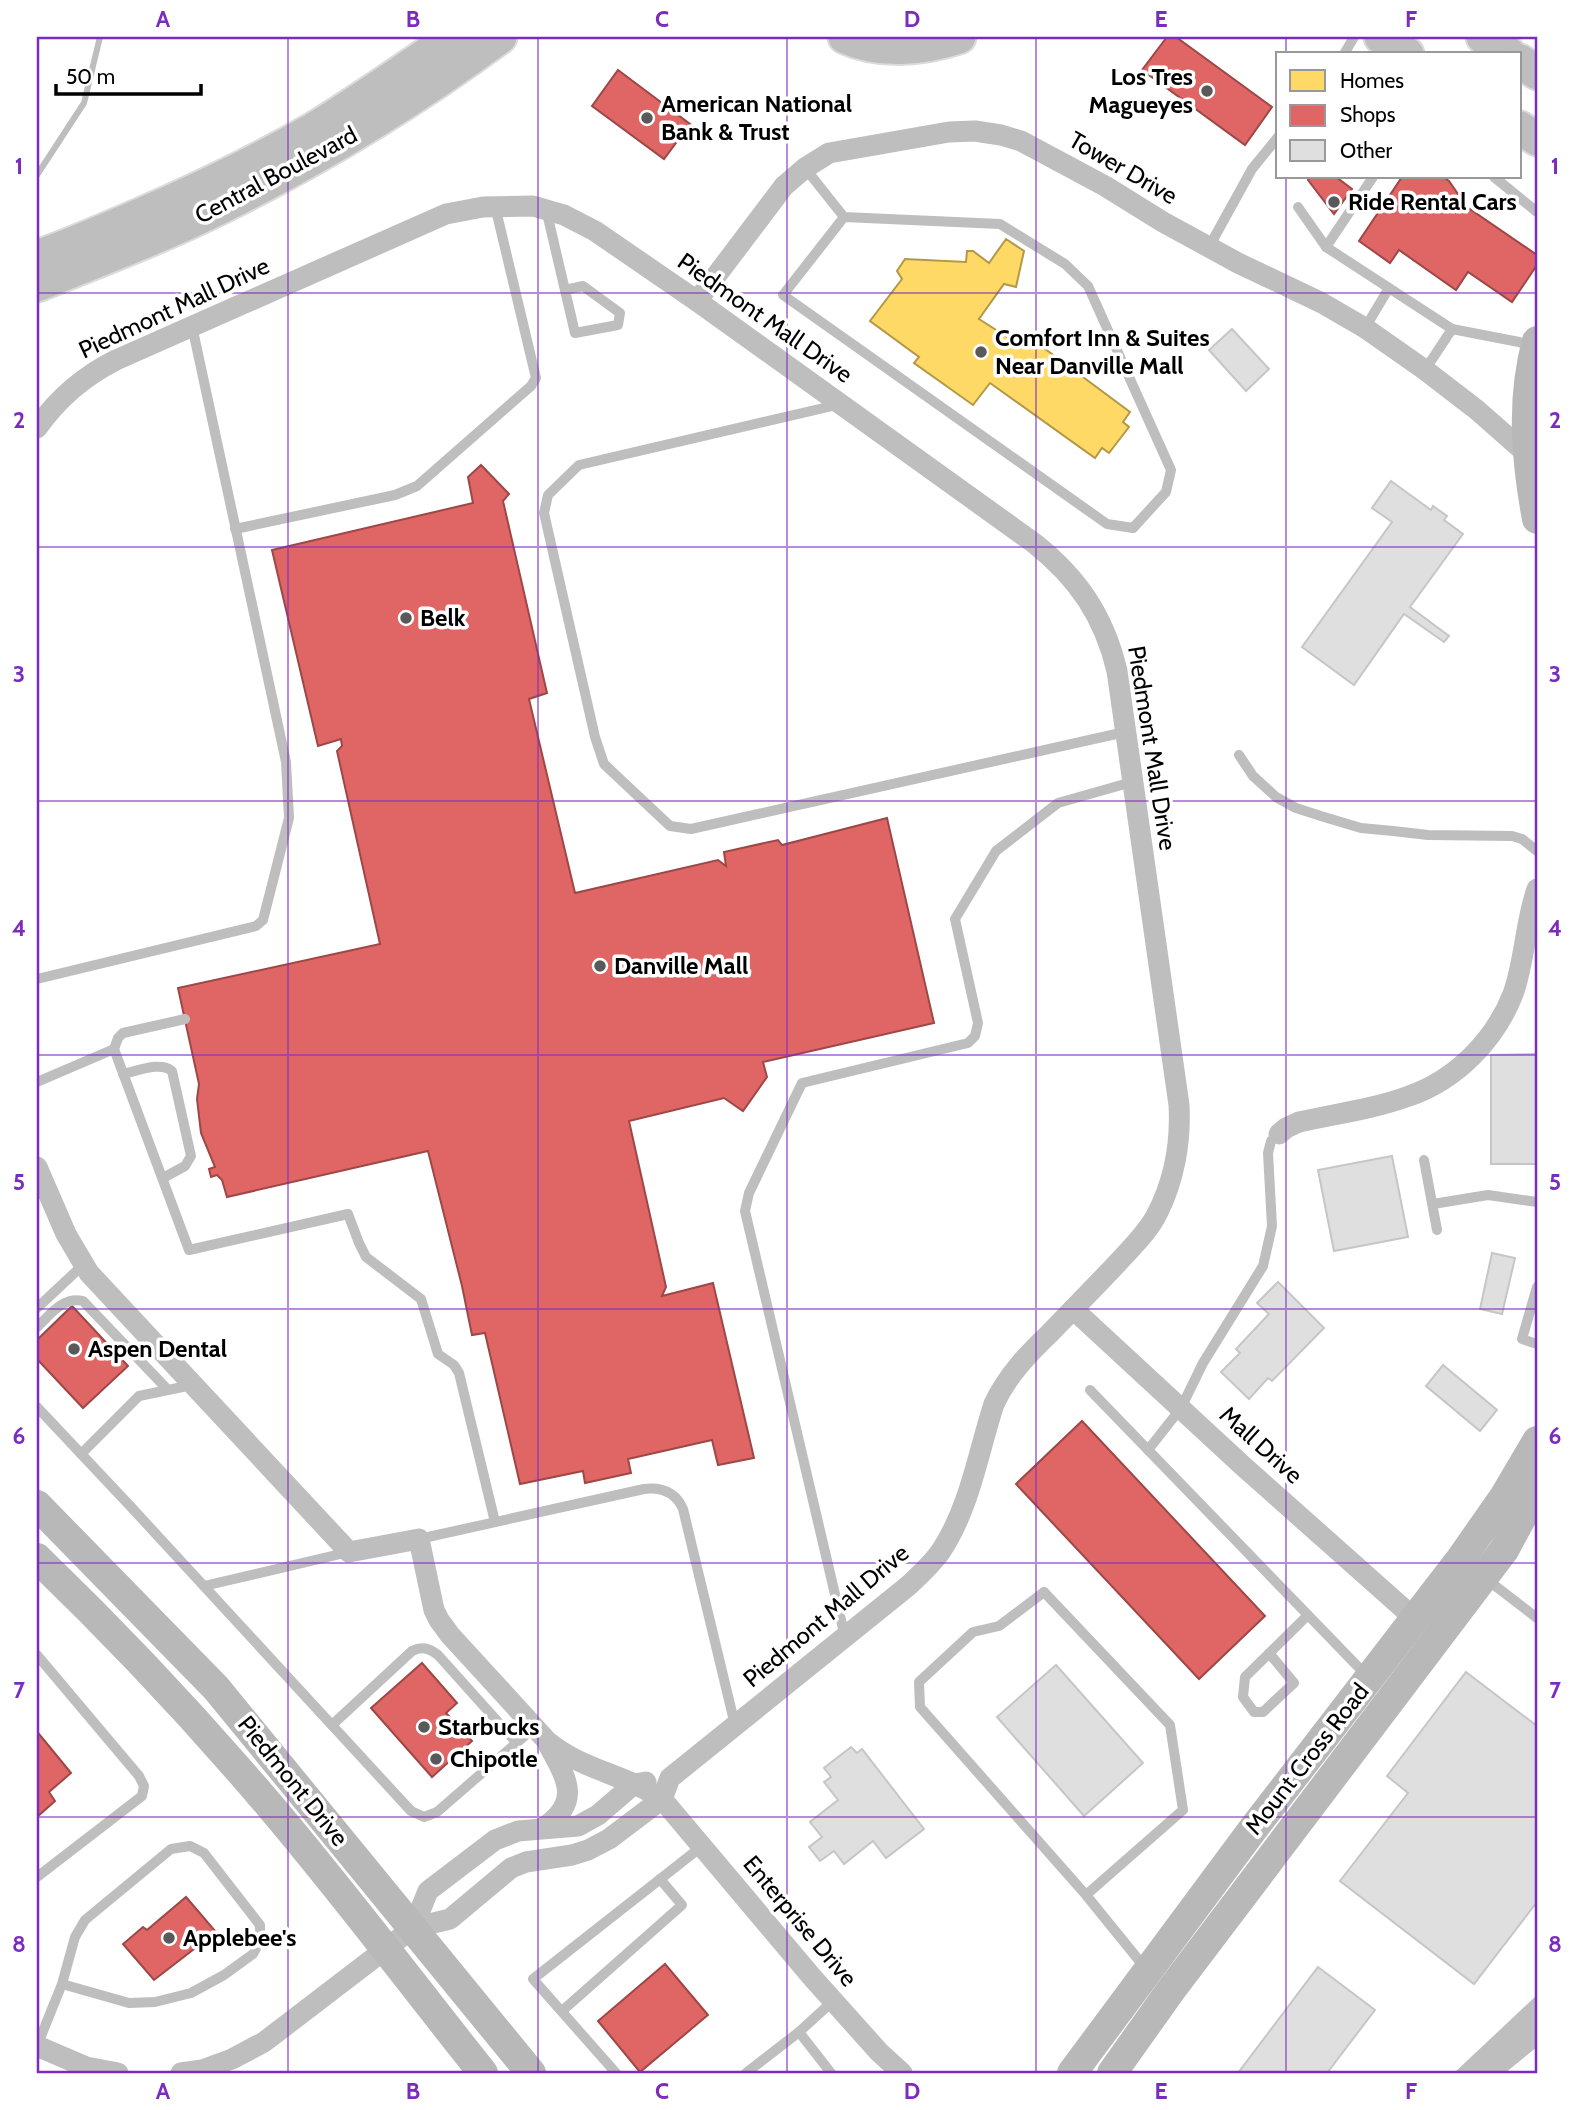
<svg xmlns="http://www.w3.org/2000/svg" width="1574" height="2110" font-family="Cabin,sans-serif">
<rect width="100%" height="100%" fill="#fff"/>
<path fill="#bebebe" d="M 1537,1995 L 1537,2047 L 1505,2073 L 1454,2073 Z"/>
<path fill="#ffd966" stroke="#b29847" stroke-width="2" d="M 1006,239 L 1024,251 L 1016,287 L 1004,284 L 979,319 L 1023,347 L 1029,337 L 1130,412 L 1123,422 L 1129,427 L 1109,453 L 1102,448 L 1095,458 L 990,383 L 973,405 L 914,363 L 919,357 L 870,321 L 902,279 L 897,271 L 905,259 L 966,262 L 967,251 L 973,251 L 989,263 Z"/>
<g fill="#e06666" stroke="#9d4747" stroke-width="2">
<path d="M 1167,37 L 1176,37 L 1272,107 L 1245,145 L 1142,70 Z"/>
<path d="M 618,70 L 690,124 L 664,159 L 592,106 Z"/>
<path d="M 1310,177 L 1336,177 L 1352,189 L 1334,214 L 1308,180 Z"/>
<path d="M 1402,177 L 1443,177 L 1449,181 L 1467,207 L 1537,255 L 1537,265 L 1512,302 L 1468,272 L 1456,290 L 1399,250 L 1390,263 L 1359,241 Z"/>
<path d="M 481,465 L 509,494 L 503,501 L 547,693 L 529,699 L 575,893 L 718,860 L 726,866 L 724,852 L 778,840 L 782,845 L 887,818 L 934,1023 L 763,1062 L 767,1077 L 743,1111 L 724,1098 L 629,1121 L 666,1287 L 662,1296 L 713,1283 L 754,1458 L 718,1465 L 712,1440 L 628,1459 L 631,1473 L 585,1483 L 583,1471 L 520,1484 L 485,1333 L 472,1335 L 462,1286 L 428,1151 L 227,1197 L 222,1180 L 217,1175 L 211,1177 L 209,1169 L 215,1167 L 201,1133 L 197,1099 L 199,1084 L 178,988 L 380,944 L 337,751 L 342,746 L 341,739 L 318,746 L 272,550 L 473,503 L 468,477 Z"/>
<path d="M 72,1306 L 128,1366 L 83,1408 L 37,1359 L 37,1340 Z"/>
<path d="M 1082,1421 L 1265,1616 L 1199,1679 L 1016,1484 Z"/>
<path d="M 422,1663 L 457,1703 L 446,1713 L 472,1741 L 432,1777 L 371,1708 Z"/>
<path d="M 39,1734 L 71,1773 L 49,1792 L 55,1801 L 37,1817 L 37,1736 Z"/>
<path d="M 186,1897 L 216,1932 L 154,1980 L 123,1944 L 143,1927 L 147,1930 Z"/>
<path d="M 665,1964 L 708,2015 L 640,2072 L 598,2021 Z"/>
</g>
<g fill="none" stroke-linecap="round" stroke-linejoin="round">
<path stroke="#bebebe" stroke-width="6" d="M 37,175 L 84,103 L 100,37"/>
</g>
<g fill="#dfdfdf" stroke="#c6c6c6" stroke-width="2">
<path d="M 1232,329 L 1269,369 L 1246,391 L 1209,350 Z"/>
<path d="M 1391,481 L 1431,510 L 1433,506 L 1447,516 L 1444,520 L 1463,534 L 1410,607 L 1449,636 L 1444,642 L 1404,614 L 1354,685 L 1302,647 L 1392,522 L 1372,508 Z"/>
<path d="M 1537,1054 L 1537,1164 L 1491,1164 L 1491,1055 Z"/>
<path d="M 1392,1156 L 1408,1237 L 1334,1251 L 1318,1170 Z"/>
<path d="M 1492,1253 L 1515,1258 L 1502,1314 L 1480,1309 Z"/>
<path d="M 1278,1282 L 1324,1328 L 1272,1381 L 1268,1378 L 1249,1399 L 1221,1372 L 1240,1353 L 1236,1349 L 1269,1314 L 1257,1303 Z"/>
<path d="M 1443,1365 L 1497,1410 L 1480,1431 L 1426,1386 Z"/>
<path d="M 1056,1665 L 1143,1763 L 1084,1816 L 997,1717 Z"/>
<path d="M 1466,1672 L 1537,1726 L 1537,1902 L 1474,1984 L 1340,1881 L 1408,1793 L 1387,1776 Z"/>
<path d="M 851,1747 L 857,1753 L 862,1749 L 924,1829 L 886,1858 L 873,1841 L 844,1864 L 834,1851 L 820,1861 L 809,1847 L 822,1837 L 810,1822 L 838,1800 L 824,1782 L 831,1777 L 824,1768 Z"/>
<path d="M 1318,1967 L 1375,2010 L 1327,2073 L 1238,2073 Z"/>
</g>
<g fill="none" stroke-linecap="round" stroke-linejoin="round">
<defs>
<g id="primary">
<path d="M 845,37 C 880,53 922,49 959,37"/>
<path d="M 1381,37 L 1407,54"/>
<path d="M 1483,37 L 1509,54"/>
<path d="M 1520,61 L 1537,73"/>
<path d="M 1520,128 L 1537,139"/>
<path d="M 37,257 C 69,246 100,232 131,219 C 194,192 255,163 314,129 C 361,100 407,68 452,37"/>
<path d="M 37,285 C 99,260 163,236 223,206 C 320,158 413,101 500,37"/>
</g>
</defs>
<use href="#primary" stroke="#dbdbdb" stroke-width="37"/>
<g stroke="#bebebe" stroke-width="10">
<path d="M 1344,54 L 1354,37"/>
<path d="M 805,168 L 844,217 L 1000,224 L 1065,264 L 1088,286 L 1171,470 L 1166,492 L 1133,528 L 1107,524 L 783,295 L 844,217"/>
<path d="M 1494,177 L 1537,212"/>
<path d="M 1298,207 L 1326,247 L 1452,329 L 1519,342 L 1535,348"/>
<path d="M 546,209 L 575,333 L 618,325 L 620,313 L 583,286 L 565,290"/>
<path d="M 1209,247 L 1252,169 L 1278,137"/>
<path d="M 1326,247 L 1373,177"/>
<path d="M 1365,328 L 1389,288"/>
<path d="M 1425,370 L 1452,329"/>
<path d="M 841,404 L 579,465 L 548,495 L 544,513 L 595,737 L 604,764 L 670,826 L 691,829 L 1125,732"/>
<path d="M 235,529 L 395,495 L 417,486 L 531,386 L 536,378 L 495,206"/>
<path d="M 1239,755 L 1253,776 L 1276,797 L 1296,808 L 1324,817 L 1361,828 L 1393,831 L 1428,835 L 1512,836 L 1522,839 L 1537,851"/>
<path d="M 37,979 L 256,926 L 263,920 L 289,818 L 286,762 L 192,326"/>
<path d="M 114,1049 L 118,1038 L 123,1033 L 185,1019"/>
<path d="M 123,1074 C 138,1071 160,1061 172,1071 L 191,1156 L 185,1166 L 163,1178"/>
<path d="M 37,1082 L 114,1049 L 189,1250 L 348,1214 L 359,1243 L 366,1257 L 421,1299 L 438,1354 L 454,1365 L 459,1373 L 495,1522"/>
<path d="M 1424,1160 L 1437,1230"/>
<path d="M 1433,1204 L 1488,1195 L 1537,1202"/>
<path d="M 1537,1287 L 1522,1339 L 1537,1344"/>
<path d="M 37,1308 L 83,1265"/>
<path d="M 37,1327 C 50,1315 63,1296 83,1301 L 168,1390"/>
<path d="M 1090,1390 L 1367,1676"/>
<path d="M 37,1407 L 132,1508 L 411,1811 L 424,1817 L 437,1812 L 535,1727"/>
<path d="M 1148,1450 L 1181,1408 L 1203,1363 L 1263,1266 L 1272,1226 L 1268,1153 L 1271,1141 L 1279,1134"/>
<path d="M 81,1454 L 139,1396 L 192,1385"/>
<path d="M 419,1539 L 644,1489 C 662,1487 676,1493 683,1509 L 735,1725"/>
<path d="M 1485,1578 L 1537,1618"/>
<path d="M 204,1586 L 349,1552"/>
<path d="M 845,1637 L 745,1211 L 749,1193 L 802,1083 L 968,1043 L 975,1036 L 978,1023 L 955,919 L 996,851 L 1058,803 L 1132,782"/>
<path d="M 1269,1653 L 1294,1683 L 1263,1712 L 1254,1712 L 1243,1697 L 1245,1677 L 1308,1615"/>
<path d="M 37,1655 L 139,1776 L 144,1786 L 142,1796 L 37,1877"/>
<path d="M 332,1725 L 412,1651 C 422,1646 429,1648 438,1655 L 517,1743"/>
<path d="M 1086,1895 L 1183,1810 L 1170,1725 L 1044,1592 L 999,1626 L 973,1632 L 919,1682 L 920,1707 L 1086,1895 L 1146,1969"/>
<path d="M 562,2011 L 682,1905 L 660,1879"/>
<path d="M 799,2032 L 831,2073"/>
<path d="M 37,2046 L 62,1984 L 129,2003 L 155,2002 L 191,1993 L 224,1975 L 253,1954 L 260,1941 L 260,1925 L 204,1853 L 190,1846 L 171,1849 L 85,1920 L 75,1937 L 62,1984"/>
<path d="M 616,2073 L 533,1979 L 701,1847"/>
<path d="M 746,2073 L 799,2032 L 833,2001"/>
</g>
<g stroke="#bebebe" stroke-width="21">
<path d="M 697,301 L 784,186 L 805,168 L 829,153 L 949,132 L 975,131 L 1001,135 L 1021,141 L 1105,186 L 1163,222 L 1238,263 L 1322,303 L 1365,328 L 1425,370 L 1477,410 L 1528,455"/>
<path d="M 37,428 C 58,398 84,376 116,360 L 446,214 L 483,207 L 533,206 L 564,215 L 595,231 L 697,301 L 1034,543 C 1078,578 1104,616 1117,671 L 1179,1105 C 1181,1142 1174,1181 1157,1214 C 1149,1230 1136,1243 1124,1256 C 1100,1282 1075,1307 1050,1333 C 1028,1354 1007,1376 994,1404 C 978,1453 970,1507 941,1551 C 932,1564 920,1575 908,1586 L 670,1778 L 662,1799"/>
<path d="M 1279,1134 L 1286,1128 L 1299,1122 C 1335,1114 1374,1109 1409,1096 C 1456,1080 1495,1040 1513,994 C 1525,961 1525,923 1537,889"/>
<path d="M 37,1167 L 66,1234 L 89,1273 L 349,1552 L 419,1539 L 434,1610 L 439,1620 L 450,1635 L 547,1741 C 572,1762 602,1770 632,1783 C 642,1787 652,1793 662,1799 L 811,1976 L 879,2052 L 902,2073"/>
<path d="M 1073,1309 L 1243,1466 L 1414,1618"/>
<path d="M 543,1828 C 582,1802 567,1779 549,1746"/>
<path d="M 413,1928 L 428,1891 L 495,1840 L 518,1831 L 578,1826 L 598,1815 L 634,1784 L 646,1782"/>
<path d="M 37,2046 L 86,2067 L 118,2073"/>
<path d="M 181,2073 L 202,2070 L 232,2059 L 264,2042 L 413,1928 L 450,1919 L 511,1868 L 526,1862 L 572,1855 L 588,1850 L 609,1839 L 662,1799"/>
</g>
<g stroke="#b8b8b8" stroke-width="30">
<path d="M 1537,341 C 1521,400 1526,459 1537,519"/>
<path d="M 37,1505 L 216,1688 L 531,2073"/>
<path d="M 37,1558 C 118,1636 197,1720 270,1806 C 344,1893 412,1984 483,2073"/>
<path d="M 1072,2073 L 1253,1829 L 1460,1560 L 1504,1497 L 1537,1441"/>
<path d="M 1112,2073 L 1171,1990 L 1504,1550 L 1537,1489"/>
</g>
<use href="#primary" stroke="#bebebe" stroke-width="33"/>
</g>
<path fill="none" stroke="#7b2cbf" stroke-width="2" stroke-opacity="0.55" d="M 288,37 L 288,2073M 538,37 L 538,2073M 787,37 L 787,2073M 1036,37 L 1036,2073M 1286,37 L 1286,54M 1286,177 L 1286,2073M 37,293 L 1537,293M 37,547 L 1537,547M 37,801 L 1537,801M 37,1055 L 1537,1055M 37,1309 L 1537,1309M 37,1563 L 1537,1563M 37,1817 L 1537,1817"/>
<g fill="#595959" stroke="#fff" stroke-width="2.5">
<circle cx="1207" cy="91" r="7"/>
<circle cx="647" cy="118" r="7"/>
<circle cx="1334" cy="202" r="7"/>
<circle cx="981" cy="352" r="7"/>
<circle cx="406" cy="618" r="7"/>
<circle cx="600" cy="966" r="7"/>
<circle cx="74" cy="1349" r="7"/>
<circle cx="424" cy="1727" r="7"/>
<circle cx="436" cy="1759" r="7"/>
<circle cx="169" cy="1938" r="7"/>
</g>
<g text-anchor="middle" stroke-width="7" stroke-linejoin="round" paint-order="stroke">
<g font-size="24" font-weight="bold" fill="#000" stroke="#fff" text-anchor="start">
<text x="1193" y="85" text-anchor="end">Los Tres<tspan x="1193" dy="28">Magueyes</tspan></text>
<text x="661" y="112">American National<tspan x="661" dy="28">Bank &amp; Trust</tspan></text>
<text x="1348" y="210">Ride Rental Cars</text>
<text x="995" y="346">Comfort Inn &amp; Suites<tspan x="995" dy="28">Near Danville Mall</tspan></text>
<text x="420" y="626">Belk</text>
<text x="614" y="974">Danville Mall</text>
<text x="88" y="1357">Aspen Dental</text>
<text x="438" y="1735">Starbucks</text>
<text x="450" y="1767">Chipotle</text>
<text x="183" y="1946">Applebee's</text>
</g>
<g font-size="24" fill="#000" stroke="#fff">
<text transform="translate(1123 168) rotate(30)" y="8">Tower Drive</text>
<text transform="translate(276 175) rotate(-28)" y="8">Central Boulevard</text>
<text transform="translate(174 308) rotate(-25)" y="8">Piedmont Mall Drive</text>
<text transform="translate(765 318) rotate(35)" y="8">Piedmont Mall Drive</text>
<text transform="translate(1152 748) rotate(81)" y="8">Piedmont Mall Drive</text>
<text transform="translate(1261 1445) rotate(42)" y="8">Mall Drive</text>
<text transform="translate(826 1616) rotate(-40)" y="8">Piedmont Mall Drive</text>
<text transform="translate(1307 1759) rotate(-52)" y="8">Mount Cross Road</text>
<text transform="translate(293 1781) rotate(51)" y="8">Piedmont Drive</text>
<text transform="translate(800 1921) rotate(50)" y="8">Enterprise Drive</text>
</g>
</g>
<rect width="1574" height="2110" fill="none" stroke="#ffffff" stroke-width="77"/>
<rect x="1276" y="52" width="245" height="126" fill="#ffffff" stroke="#999999" stroke-width="2"/>
<rect x="1290" y="70" width="35" height="21" fill="#ffd966" stroke="#999999" stroke-width="2"/>
<text x="1340" y="88" font-size="21" fill="#000000">Homes</text>
<rect x="1290" y="105" width="35" height="21" fill="#e06666" stroke="#999999" stroke-width="2"/>
<text x="1340" y="122" font-size="21" fill="#000000">Shops</text>
<rect x="1290" y="140" width="35" height="21" fill="#dfdfdf" stroke="#999999" stroke-width="2"/>
<text x="1340" y="158" font-size="21" fill="#000000">Other</text>
<path d="M56 84v10h145v-10" fill="none" stroke="#000000" stroke-width="3.5"/>
<text x="66" y="84" font-size="21" fill="#000000" stroke="#ffffff" stroke-width="5" paint-order="stroke">50 m</text>
<rect x="38" y="38" width="1498" height="2034" fill="none" stroke="#7b2cbf" stroke-width="2.5"/>
<g font-size="23" text-anchor="middle" font-weight="bold" fill="#7b2cbf">
<text x="163" y="27">A</text>
<text x="413" y="27">B</text>
<text x="662" y="27">C</text>
<text x="912" y="27">D</text>
<text x="1161" y="27">E</text>
<text x="1411" y="27">F</text>
<text x="19" y="174">1</text>
<text x="1555" y="174">1</text>
<text x="19" y="428">2</text>
<text x="1555" y="428">2</text>
<text x="19" y="682">3</text>
<text x="1555" y="682">3</text>
<text x="19" y="936">4</text>
<text x="1555" y="936">4</text>
<text x="19" y="1190">5</text>
<text x="1555" y="1190">5</text>
<text x="19" y="1444">6</text>
<text x="1555" y="1444">6</text>
<text x="19" y="1698">7</text>
<text x="1555" y="1698">7</text>
<text x="19" y="1952">8</text>
<text x="1555" y="1952">8</text>
<text x="163" y="2099">A</text>
<text x="413" y="2099">B</text>
<text x="662" y="2099">C</text>
<text x="912" y="2099">D</text>
<text x="1161" y="2099">E</text>
<text x="1411" y="2099">F</text>
</g>
</svg>
